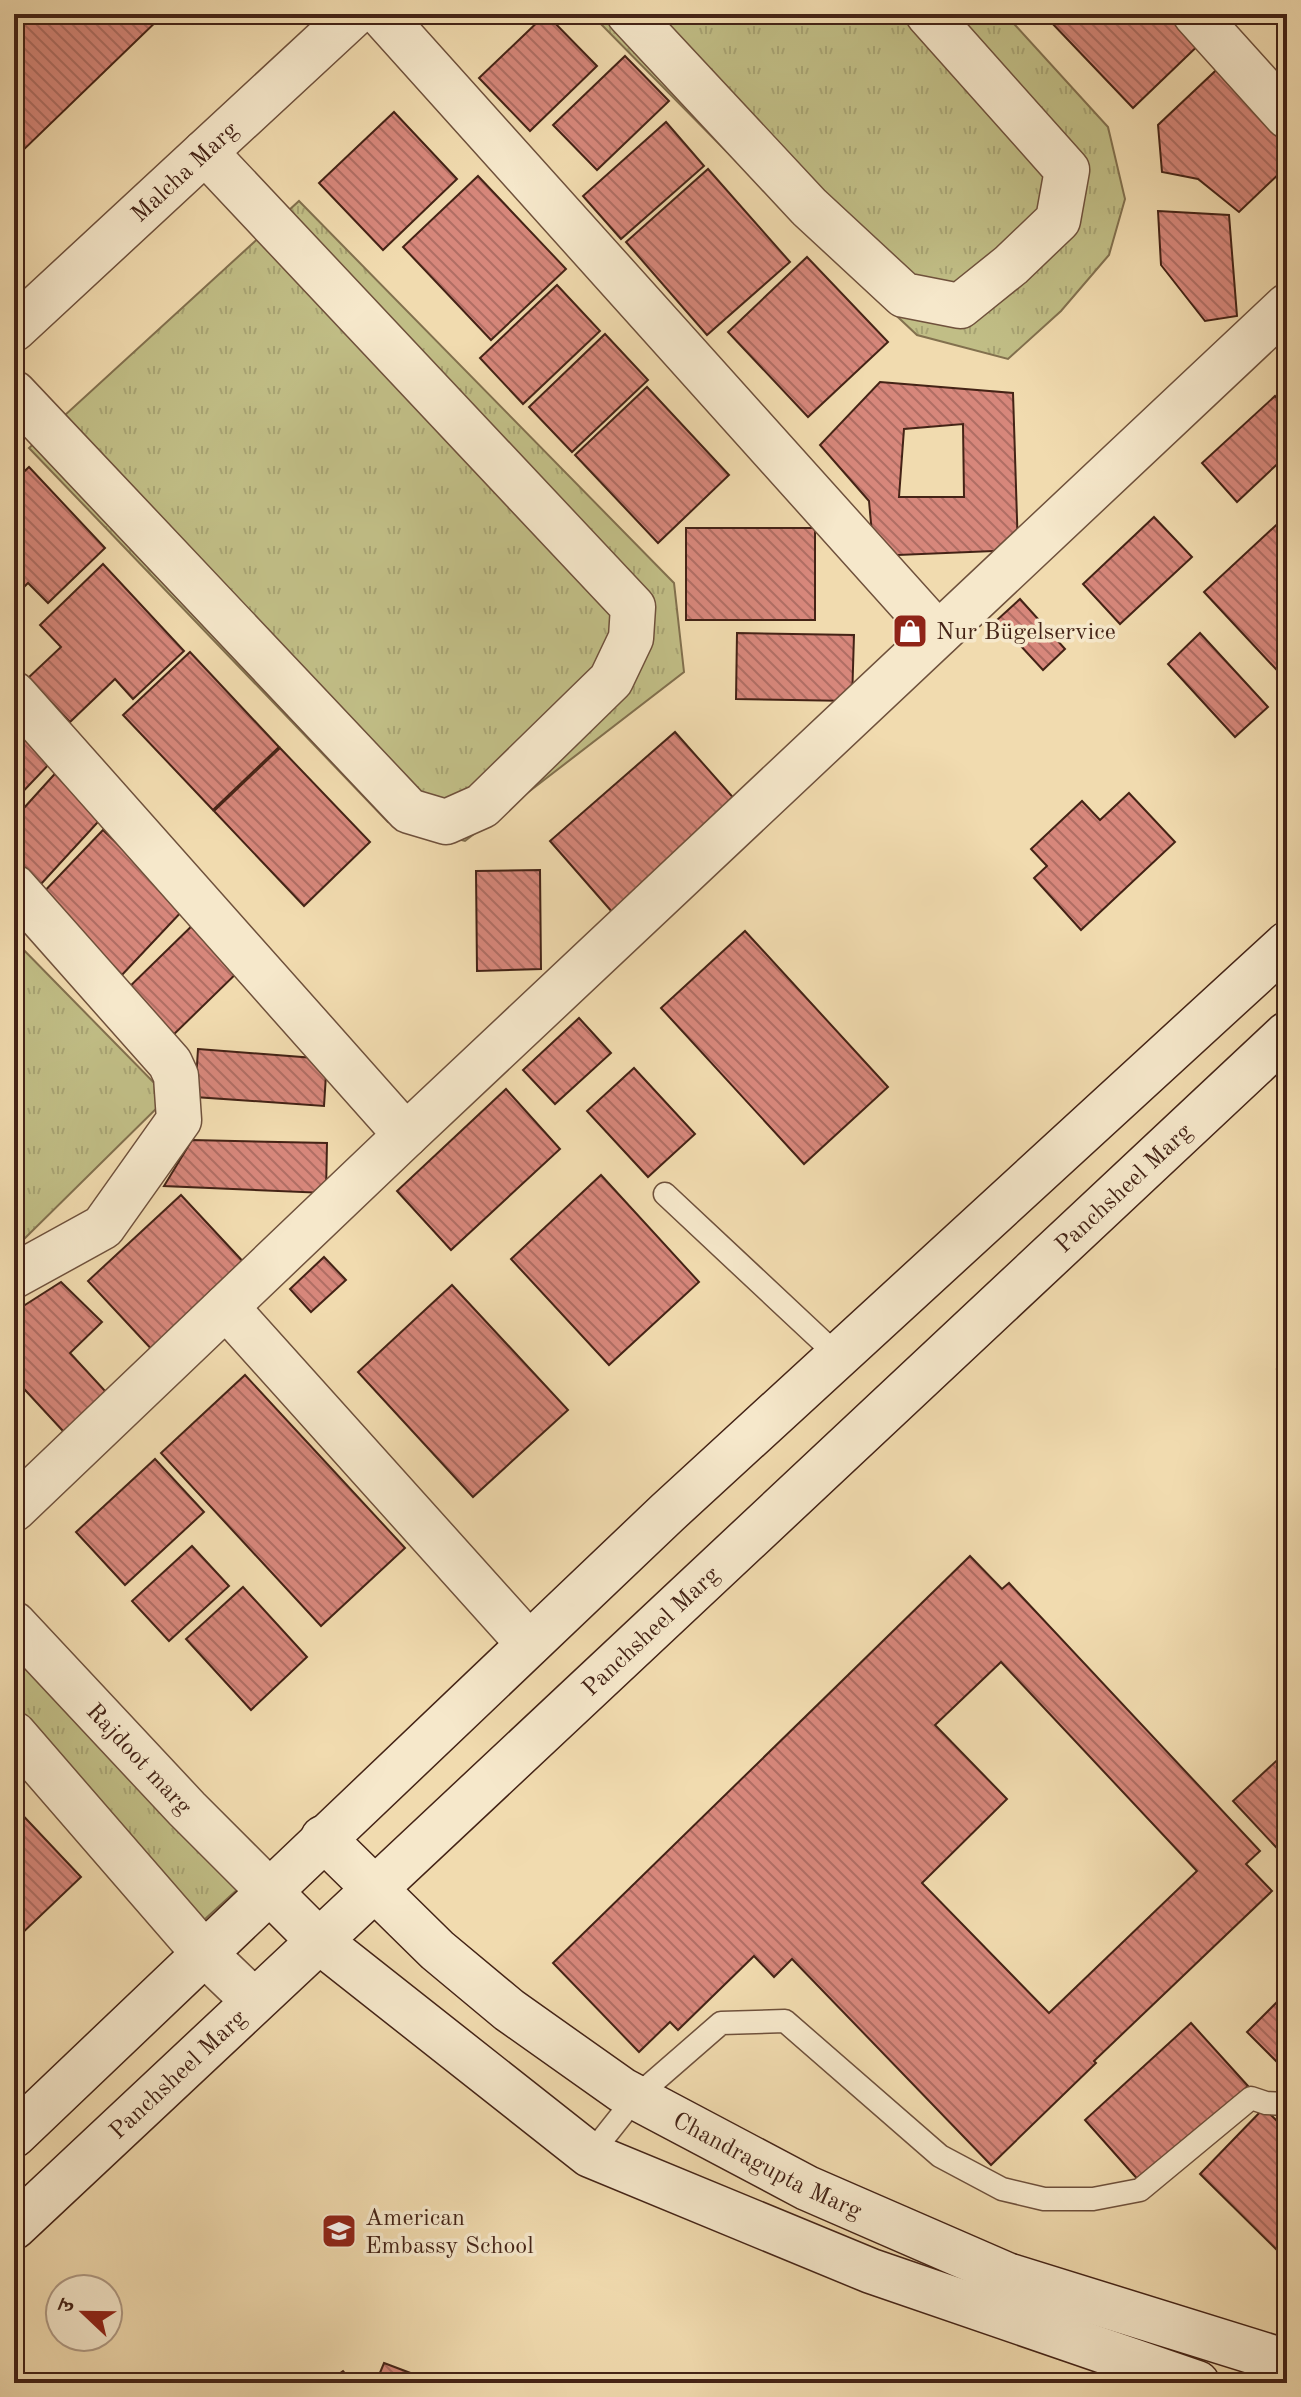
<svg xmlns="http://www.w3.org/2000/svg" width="1301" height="2397" font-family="'Old Standard TT','Noto Serif Devanagari',serif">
<defs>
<pattern id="park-tufts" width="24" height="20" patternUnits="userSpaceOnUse" patternTransform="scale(2)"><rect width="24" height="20" fill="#c1be86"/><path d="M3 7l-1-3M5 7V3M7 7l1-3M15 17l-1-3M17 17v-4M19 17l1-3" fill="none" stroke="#a7a373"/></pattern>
<pattern id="building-back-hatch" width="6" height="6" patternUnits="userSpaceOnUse" patternTransform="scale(2)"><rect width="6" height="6" fill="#d7877b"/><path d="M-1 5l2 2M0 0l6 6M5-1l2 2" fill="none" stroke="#b06e64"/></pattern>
</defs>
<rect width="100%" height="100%" fill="#f1dbaf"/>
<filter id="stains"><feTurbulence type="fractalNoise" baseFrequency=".0025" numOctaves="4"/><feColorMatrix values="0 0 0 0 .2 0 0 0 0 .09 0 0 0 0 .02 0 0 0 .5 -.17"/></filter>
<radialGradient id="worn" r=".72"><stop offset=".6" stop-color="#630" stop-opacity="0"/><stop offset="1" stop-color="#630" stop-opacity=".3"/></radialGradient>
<g fill="url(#park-tufts)" stroke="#82704e" stroke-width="2">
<path d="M 591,14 L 1005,14 L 1108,127 L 1125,199 L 1109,255 L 1061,311 L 1008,359 L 917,335 L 789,215 Z"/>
<path d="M 299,201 L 674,583 L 684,672 L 465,841 L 388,822 L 29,448 Z"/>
<path d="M 14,940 L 168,1097 L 15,1248 L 14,1248 Z"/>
<path d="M 14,1642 L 239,1888 L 204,1920 L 14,1712 Z"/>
</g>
<g fill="url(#building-back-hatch)" stroke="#442316" stroke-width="2" fill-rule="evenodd">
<path d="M 14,14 L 164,14 L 14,159 Z"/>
<path d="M 546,14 L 597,66 L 530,131 L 479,78 Z"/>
<path d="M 1055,14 L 1187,14 L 1208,36 L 1133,108 L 1049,20 Z"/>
<path d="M 625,56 L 669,101 L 597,170 L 553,125 Z"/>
<path d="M 1228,59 L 1287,122 L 1287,166 L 1239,212 L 1198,179 L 1162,172 L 1158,125 Z"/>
<path d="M 394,112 L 457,179 L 383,250 L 319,183 Z"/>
<path d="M 666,122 L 704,166 L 621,239 L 583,196 Z"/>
<path d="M 708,169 L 790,262 L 707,335 L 626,242 Z"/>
<path d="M 478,176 L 566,269 L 491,340 L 403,247 Z"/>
<path d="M 1158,211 L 1229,215 L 1237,316 L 1205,321 L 1161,265 Z"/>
<path d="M 807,257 L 888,342 L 808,417 L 728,332 Z"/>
<path d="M 557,285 L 600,331 L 523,404 L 480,358 Z"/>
<path d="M 605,334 L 648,380 L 572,452 L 529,407 Z"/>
<path d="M 880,382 L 1013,393 L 1018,550 L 874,556 L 869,501 L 820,445 ZM 963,424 L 964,497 L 899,497 L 904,429 Z"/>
<path d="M 647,387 L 729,475 L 658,543 L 575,455 Z"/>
<path d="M 1275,396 L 1287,409 L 1287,455 L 1237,502 L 1202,463 Z"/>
<path d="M 29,467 L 105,548 L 48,603 L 28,583 L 14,597 L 14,481 Z"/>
<path d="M 1287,515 L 1287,681 L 1204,592 Z"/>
<path d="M 1154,517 L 1192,557 L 1120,624 L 1083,584 Z"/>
<rect x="686" y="528" width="129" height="92"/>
<path d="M 103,564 L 184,651 L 133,699 L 115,679 L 70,722 L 28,678 L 61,647 L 40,625 Z"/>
<path d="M 1020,599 L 1065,649 L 1043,670 L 997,620 Z"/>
<path d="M 737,633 L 854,635 L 852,701 L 736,699 Z"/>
<path d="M 1200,633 L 1268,707 L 1235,737 L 1168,664 Z"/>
<path d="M 190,652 L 279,747 L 213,810 L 123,715 Z"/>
<path d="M 19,727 L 53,760 L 14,801 L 14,733 Z"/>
<path d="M 675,732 L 745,811 L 620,921 L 550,841 Z"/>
<path d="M 280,748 L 370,842 L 304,906 L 214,811 Z"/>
<path d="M 61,767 L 108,811 L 41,884 L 14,858 L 14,819 Z"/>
<path d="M 1129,793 L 1175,842 L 1081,930 L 1034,878 L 1047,866 L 1031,849 L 1082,801 L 1100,820 Z"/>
<path d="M 103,830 L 185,908 L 120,977 L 37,899 Z"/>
<path d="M 540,870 L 541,969 L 477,971 L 476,871 Z"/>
<path d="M 201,917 L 246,964 L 167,1041 L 122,994 Z"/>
<path d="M 745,931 L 888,1087 L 804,1164 L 661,1008 Z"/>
<path d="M 579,1018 L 611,1053 L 555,1104 L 523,1070 Z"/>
<path d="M 198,1049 L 327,1059 L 324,1106 L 195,1097 Z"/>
<path d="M 634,1068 L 695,1134 L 648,1177 L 587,1111 Z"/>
<path d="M 506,1089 L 560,1149 L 451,1250 L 397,1191 Z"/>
<path d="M 192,1140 L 327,1143 L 326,1193 L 164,1186 Z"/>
<path d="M 601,1175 L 699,1282 L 609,1365 L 511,1259 Z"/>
<path d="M 181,1195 L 249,1268 L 156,1354 L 88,1281 Z"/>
<path d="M 324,1257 L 346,1280 L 311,1312 L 290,1289 Z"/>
<path d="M 61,1282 L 102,1322 L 70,1353 L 117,1404 L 75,1444 L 14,1378 L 14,1312 Z"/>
<path d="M 452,1285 L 568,1410 L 473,1497 L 358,1372 Z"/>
<path d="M 1287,1359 L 1287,1380 L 1277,1369 Z"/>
<path d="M 245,1375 L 405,1548 L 321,1626 L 161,1453 Z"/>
<path d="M 155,1459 L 204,1512 L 125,1585 L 76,1532 Z"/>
<path d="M 192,1546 L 229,1586 L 169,1641 L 132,1601 Z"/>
<path d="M 970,1556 L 1002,1589 L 1009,1583 L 1260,1851 L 1246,1864 L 1272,1891 L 1094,2061 L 1096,2063 L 991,2165 L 792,1959 L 774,1977 L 754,1956 L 678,2030 L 670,2022 L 639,2052 L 553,1963 ZM 1001,1662 L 1197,1871 L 1049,2013 L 922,1883 L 1007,1799 L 935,1725 Z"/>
<path d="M 243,1587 L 307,1657 L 251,1710 L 186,1639 Z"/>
<path d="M 1287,1751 L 1287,1859 L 1233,1801 Z"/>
<path d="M 14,1806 L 81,1877 L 14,1941 Z"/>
<path d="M 1287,1992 L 1287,2072 L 1247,2032 Z"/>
<path d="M 1191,2023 L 1248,2086 L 1141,2183 L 1085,2120 Z"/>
<path d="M 1264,2108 L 1287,2131 L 1286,2259 L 1200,2174 Z"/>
<path d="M 384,2363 L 437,2383 L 326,2383 L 343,2371 L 352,2382 L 366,2374 L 377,2380 Z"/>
</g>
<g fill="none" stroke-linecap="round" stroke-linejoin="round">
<defs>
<g id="service">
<path d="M 665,1194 L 838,1356"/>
<path d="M 590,2155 L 636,2097 L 721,2023 L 785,2021 L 940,2156 L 1002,2189 L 1044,2199 L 1093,2199 L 1140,2190 L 1251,2098 L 1266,2103 L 1287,2104"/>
</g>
<g id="minor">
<path d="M 381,14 L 938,634"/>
<path d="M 629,14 L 809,207 L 904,295 L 960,306 L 1011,265 L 1058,220 L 1067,170 L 928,14"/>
<path d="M 1195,14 L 1287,116"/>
<path id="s1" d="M 14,329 L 354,14"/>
<path d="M 14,393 L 409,811 L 446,822 L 482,806 L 611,680 L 631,638 L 633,607 L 205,152"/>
<path d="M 14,694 L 406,1135"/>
<path d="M 14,887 L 170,1063 L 176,1076 L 179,1120 L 103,1227 L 14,1276"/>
<path d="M 226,1307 L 529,1644"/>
<path d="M 14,1509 L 406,1135 L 1287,306"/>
</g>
<g id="tertiary">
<path id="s2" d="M 14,1624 L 187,1809 L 269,1891"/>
<path d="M 14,1734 L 204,1953 L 254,2001"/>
</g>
<g id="secondary">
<path id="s3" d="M 323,1838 L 437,1950 L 509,2010 L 622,2090 L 807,2188 L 1007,2275 L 1287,2362"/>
<path d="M 269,1891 L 319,1941 L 590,2155 L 871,2271 L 1197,2383"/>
<path d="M 14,2135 L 667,1513 L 1287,944"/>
<path id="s4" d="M 14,2227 L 1287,1034"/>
</g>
</defs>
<use href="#service" stroke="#6f513c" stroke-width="25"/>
<use href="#minor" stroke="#6f513c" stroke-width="47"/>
<use href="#tertiary" stroke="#6f513c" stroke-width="47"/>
<use href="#secondary" stroke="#442316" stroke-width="47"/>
<use href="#service" stroke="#f6e8cb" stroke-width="22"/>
<use href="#minor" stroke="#f6e8cb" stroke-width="44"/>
<use href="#tertiary" stroke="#f6e8cb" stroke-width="44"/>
<use href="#secondary" stroke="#f6e8cb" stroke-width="44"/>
</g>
<defs>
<symbol id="shop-square" viewBox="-11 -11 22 22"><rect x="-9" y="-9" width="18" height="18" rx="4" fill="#8f2418" stroke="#f6e8cb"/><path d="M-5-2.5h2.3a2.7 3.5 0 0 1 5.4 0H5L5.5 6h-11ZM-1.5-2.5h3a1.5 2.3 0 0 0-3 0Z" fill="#fff"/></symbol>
<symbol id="school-square" viewBox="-11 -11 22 22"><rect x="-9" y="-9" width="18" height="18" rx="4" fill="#8f2418" stroke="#f6e8cb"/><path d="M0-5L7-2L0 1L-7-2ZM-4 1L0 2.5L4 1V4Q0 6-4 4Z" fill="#fff"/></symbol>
</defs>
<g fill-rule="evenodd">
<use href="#shop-square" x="890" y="611" width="40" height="40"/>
<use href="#school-square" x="319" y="2211" width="40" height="40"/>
</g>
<g text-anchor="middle" stroke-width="7" stroke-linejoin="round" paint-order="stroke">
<g font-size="24" fill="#442316" stroke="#f6e8cb">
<text dy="8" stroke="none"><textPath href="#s1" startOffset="232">Malcha Marg</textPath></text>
<text dy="8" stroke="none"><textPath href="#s4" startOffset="1520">Panchsheel Marg</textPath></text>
<text dy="8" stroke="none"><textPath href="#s4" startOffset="872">Panchsheel Marg</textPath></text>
<text dy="8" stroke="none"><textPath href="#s2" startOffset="184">Rajdoot marg</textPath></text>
<text dy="8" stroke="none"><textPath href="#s4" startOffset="224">Panchsheel Marg</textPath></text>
<text dy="8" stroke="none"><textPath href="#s3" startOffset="556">Chandragupta Marg</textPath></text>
</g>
<g font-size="24" fill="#442316" stroke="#f6e8cb" text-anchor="start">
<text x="936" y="639">Nur Bügelservice</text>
<text x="365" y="2225">American<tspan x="365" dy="28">Embassy School</tspan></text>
</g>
</g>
<rect width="1301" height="2397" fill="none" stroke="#f1dbaf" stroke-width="48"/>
<rect x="16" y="16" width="1269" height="2365" fill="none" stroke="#442316" stroke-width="4"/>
<rect x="24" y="24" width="1253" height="2349" fill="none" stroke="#442316" stroke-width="2"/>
<g transform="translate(84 2313) rotate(292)"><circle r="38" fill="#f6e8cb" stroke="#af9983" stroke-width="2"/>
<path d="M0-6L14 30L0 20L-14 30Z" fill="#8f2418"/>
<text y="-12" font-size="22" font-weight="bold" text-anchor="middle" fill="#442316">उ</text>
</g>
<rect width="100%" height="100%" filter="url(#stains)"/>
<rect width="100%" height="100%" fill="url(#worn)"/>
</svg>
